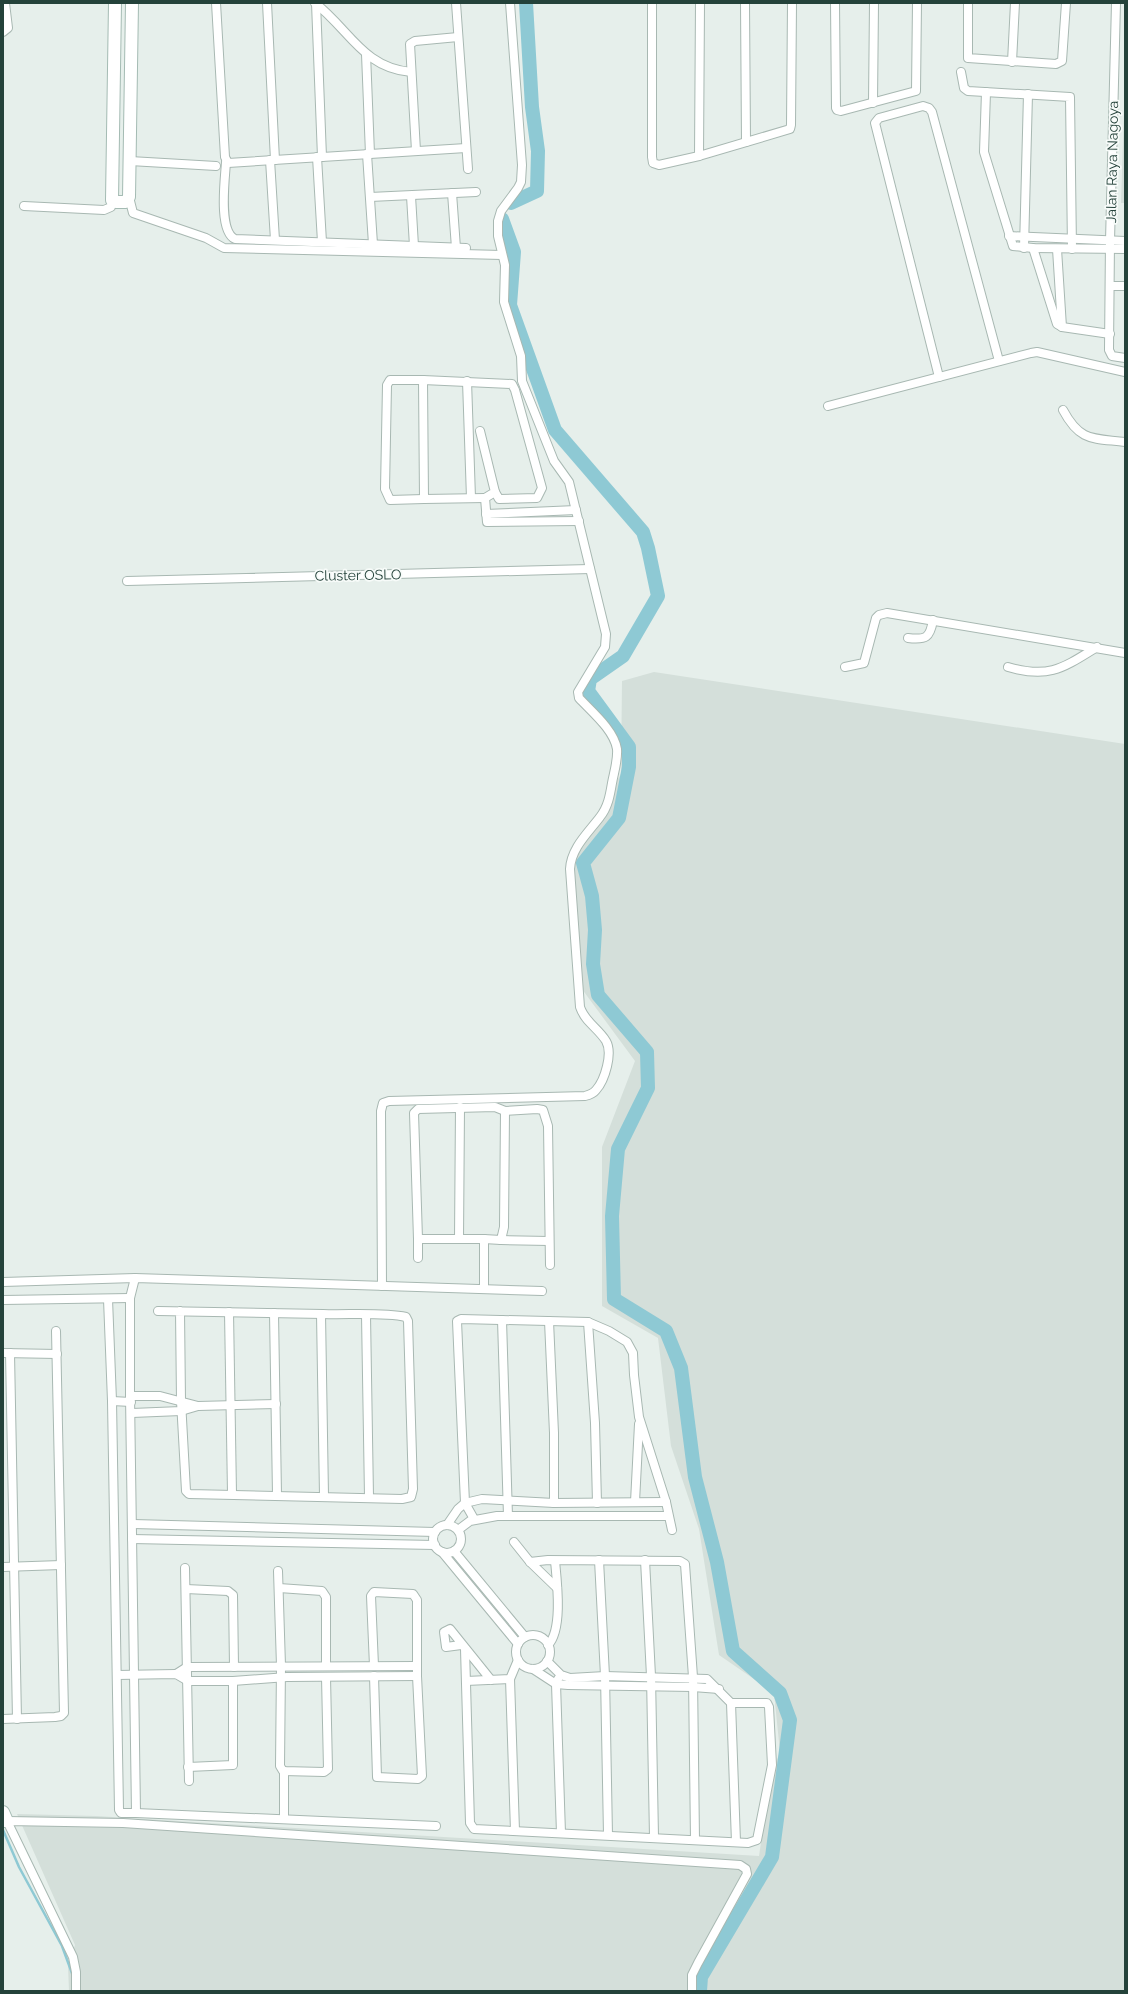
<svg xmlns="http://www.w3.org/2000/svg" width="1128" height="1994" font-family="Raleway,sans-serif">
<rect width="100%" height="100%" fill="#e6efeb"/>
<g fill="#d4dfda">
<path d="M 1125,81 L 1125,203 L 1121,203 Z"/>
<path d="M 654,672 L 1125,744 L 1125,1991 L 69,1991 L 68,1966 L 75,1945 L 17,1814 L 96,1816 L 759,1856 L 771,1775 L 780,1752 L 774,1693 L 719,1655 L 699,1529 L 671,1446 L 658,1338 L 602,1306 L 602,1147 L 635,1061 L 579,985 L 568,862 L 621,774 L 622,681 Z"/>
</g>
<g fill="none" stroke-linecap="round" stroke-linejoin="round">
<path stroke="#8ec9d4" stroke-width="2.5" d="M 3,1830 L 19,1867 L 62,1946 L 73,1976"/>
<g stroke="#8ec9d4" stroke-width="14">
<path d="M 511,203 L 537,191 L 538,151 L 532,107 L 526,3"/>
<path d="M 502,219 L 514,252 L 510,305 L 555,430 L 643,532 L 648,548 L 658,596 L 623,656 L 590,679 L 588,691 L 629,747 L 629,767 L 619,818 L 583,863 L 592,896 L 595,930 L 593,964 L 598,995 L 647,1052 L 648,1088 L 618,1149 L 612,1216 L 614,1299 L 666,1331 L 681,1368 L 695,1477 L 717,1562 L 733,1651 L 780,1693 L 790,1720 L 772,1857 L 701,1977 L 700,1991"/>
</g>
<defs>
<g id="street">
<path d="M 216,3 L 225,157 L 228,163 L 466,148"/>
<path d="M 267,3 L 275,160"/>
<path d="M 315,3 C 349,29 363,68 411,72"/>
<path d="M 316,3 L 322,157"/>
<path d="M 456,3 L 468,169"/>
<path d="M 652,3 L 652,157 L 653,163 L 659,165 L 699,156 L 790,129 L 791,125 L 792,3"/>
<path d="M 745,3 L 746,142"/>
<path d="M 835,3 L 836,108 L 837,110 L 841,111 L 916,91 L 917,3"/>
<path d="M 968,3 L 968,58 L 1056,64 L 1062,61 L 1066,3"/>
<path d="M 1116,3 L 1110,241 L 1109,350 L 1112,356 L 1125,358"/>
<path d="M 3,32 L 8,28 L 5,3"/>
<path d="M 366,54 L 370,154"/>
<path d="M 1012,62 L 1015,3"/>
<path d="M 961,72 L 964,88 L 968,91 L 1070,97 L 1072,249"/>
<path d="M 986,92 L 984,152 L 1013,246 L 1033,248 L 1125,249"/>
<path d="M 873,103 L 874,3"/>
<path d="M 416,151 L 410,44 L 415,41 L 458,37"/>
<path d="M 367,154 L 373,244"/>
<path d="M 699,156 L 700,3"/>
<path d="M 317,157 L 322,242"/>
<path d="M 270,160 L 275,240"/>
<path d="M 130,161 L 216,166"/>
<path d="M 226,162 C 225,179 218,231 235,239 L 466,248"/>
<path d="M 452,193 L 456,248"/>
<path d="M 411,196 L 414,246"/>
<path d="M 129,197 L 133,213 L 206,238 L 224,248 L 502,255"/>
<path d="M 370,197 L 476,192"/>
<path d="M 24,206 L 104,210 L 111,207 L 112,200"/>
<path d="M 1009,236 L 1125,241"/>
<path d="M 1024,248 L 1028,94"/>
<path d="M 1033,248 L 1057,324 L 1062,327 L 1110,334"/>
<path d="M 1057,249 L 1062,327"/>
<path d="M 1110,286 L 1125,286"/>
<path d="M 939,377 L 875,123 L 879,118 L 923,106 L 929,108 L 932,112 L 999,361"/>
<path d="M 423,380 L 390,380 L 387,385 L 385,489 L 390,500 L 424,499"/>
<path d="M 467,381 L 471,498"/>
<path d="M 828,406 L 1031,353 L 1037,352 L 1125,372"/>
<path d="M 1063,410 C 1080,442 1093,438 1125,442"/>
<path d="M 480,431 L 495,492 L 485,498 L 487,522 L 579,521"/>
<path d="M 485,498 L 424,499 L 423,380 L 512,384 L 515,390 L 542,488 L 537,498 L 499,499 L 495,492"/>
<path d="M 486,514 L 576,510"/>
<path d="M 127,581 L 590,569"/>
<path d="M 908,638 C 926,640 930,638 933,620"/>
<path d="M 845,667 L 864,663 L 876,618 L 879,615 L 887,613 L 1125,653"/>
<path d="M 1008,667 C 1049,679 1063,668 1097,647"/>
<path d="M 418,1239 L 414,1113 L 418,1109 L 495,1107 L 505,1111 L 537,1109 L 543,1110 L 548,1126 L 550,1265"/>
<path d="M 459,1239 L 460,1107"/>
<path d="M 484,1239 L 501,1240 L 504,1227 L 505,1111"/>
<path d="M 501,1240 L 549,1241"/>
<path d="M 418,1258 L 418,1239 L 484,1239 L 484,1288"/>
<path d="M 3,1282 L 135,1278 L 542,1291"/>
<path d="M 382,1286 L 381,1111 L 383,1103 L 389,1101 L 585,1096 C 589,1095 593,1094 596,1090 C 605,1080 613,1053 606,1041 C 598,1028 585,1022 580,1007 L 570,869 C 571,848 588,833 600,817 C 608,807 610,795 612,783 C 614,772 618,760 617,749 C 614,730 592,712 579,698 L 578,692 L 605,647 L 606,634 L 569,482 L 554,461 L 522,381 L 521,356 L 504,302 L 505,265 L 498,236 L 498,221 L 501,211 L 518,188 L 521,182 L 522,165 L 510,3"/>
<path d="M 108,1299 L 112,1401 L 119,1810 L 121,1813 L 136,1813 L 130,1396 L 130,1298 L 135,1278"/>
<path d="M 3,1300 L 130,1298"/>
<path d="M 158,1311 C 213,1312 268,1313 323,1314 C 347,1315 383,1312 406,1317 L 408,1321 L 413,1489 L 411,1497 L 402,1499 L 189,1494 L 186,1491 L 181,1401 L 180,1311"/>
<path d="M 229,1312 L 232,1494"/>
<path d="M 274,1313 L 277,1495"/>
<path d="M 321,1314 L 324,1496"/>
<path d="M 366,1315 L 369,1497"/>
<path d="M 502,1320 L 508,1516"/>
<path d="M 549,1321 L 554,1433 L 554,1503"/>
<path d="M 588,1322 L 595,1423 L 597,1503"/>
<path d="M 3,1353 L 57,1354"/>
<path d="M 10,1353 L 17,1719"/>
<path d="M 130,1396 L 160,1396 L 198,1406"/>
<path d="M 112,1401 L 131,1402"/>
<path d="M 132,1413 L 181,1411 L 198,1406 L 276,1404"/>
<path d="M 635,1502 L 639,1424"/>
<path d="M 474,1519 L 465,1503 L 457,1321 L 461,1319 L 588,1322 L 609,1331 L 627,1342 L 633,1353 L 634,1375 L 639,1417 L 666,1502 L 672,1530"/>
<path d="M 133,1524 L 435,1532"/>
<path d="M 447,1525 L 458,1509 L 465,1503 L 482,1499 L 554,1503 L 666,1502"/>
<circle cx="447" cy="1539" r="14"/>
<path d="M 458,1530 L 470,1521 L 497,1516 L 667,1516"/>
<path d="M 132,1539 L 435,1545"/>
<path d="M 514,1542 L 530,1562 L 557,1588"/>
<path d="M 454,1551 L 525,1637"/>
<path d="M 442,1552 L 518,1644"/>
<path d="M 599,1560 L 605,1676 L 608,1835"/>
<path d="M 645,1560 L 651,1676 L 654,1837"/>
<path d="M 530,1562 L 548,1560 L 680,1561 L 685,1564 L 693,1677 L 695,1840"/>
<path d="M 3,1567 L 61,1565"/>
<path d="M 185,1568 L 189,1781"/>
<path d="M 278,1571 L 281,1666 L 280,1766 L 283,1771 L 324,1772 L 328,1769 L 326,1677"/>
<path d="M 279,1588 L 322,1591 L 326,1597 L 326,1666"/>
<path d="M 186,1589 L 228,1591 L 233,1595 L 234,1667"/>
<circle cx="533" cy="1652" r="17"/>
<path d="M 461,1645 L 446,1647 L 444,1632 L 450,1629 L 491,1680"/>
<path d="M 548,1645 C 563,1630 557,1582 555,1561"/>
<path d="M 465,1649 L 470,1823 L 474,1829 L 748,1843 L 757,1840 L 772,1765 L 769,1707 L 767,1703 L 731,1703 L 707,1679 L 605,1676 L 570,1678 L 561,1675 L 547,1661"/>
<path d="M 533,1669 L 556,1684 L 568,1685 L 693,1687 L 719,1689"/>
<path d="M 176,1674 L 187,1667 L 417,1666"/>
<path d="M 117,1675 L 176,1674 L 188,1681 L 233,1681 L 287,1677 L 417,1676"/>
<path d="M 374,1676 L 377,1777 L 418,1779 L 422,1776 L 417,1676 L 417,1600 L 413,1594 L 374,1592 L 371,1596 L 374,1666"/>
<path d="M 510,1679 L 515,1831"/>
<path d="M 558,1679 L 556,1684 L 561,1833"/>
<path d="M 466,1681 L 510,1679 L 518,1660"/>
<path d="M 731,1703 L 736,1842"/>
<path d="M 3,1719 L 55,1717 L 61,1716 L 64,1713 L 56,1331"/>
<path d="M 188,1767 L 233,1765 L 233,1681"/>
<path d="M 136,1813 L 436,1826"/>
<path d="M 284,1819 L 284,1771"/>
<path d="M 76,1991 L 76,1972 L 73,1957 L 7,1821 L 123,1823 L 740,1865 L 746,1869 L 747,1874 L 698,1963 L 692,1975 L 692,1991"/>
</g>
<g id="secondary">
<path d="M 115,3 L 112,200 L 116,202 L 126,202 L 129,197 L 132,3"/>
<path d="M 3,1812 L 7,1821 L 3,1821"/>
</g>
</defs>
<use href="#street" stroke="#a8b8b2" stroke-width="10"/>
<use href="#secondary" stroke="#a4bbb3" stroke-width="14"/>
<use href="#street" stroke="#fff" stroke-width="8"/>
<use href="#secondary" stroke="#fff" stroke-width="12"/>
</g>
<g text-anchor="middle" stroke-width="3.5" stroke-linejoin="round" paint-order="stroke">
<g font-size="14" fill="#24423a" stroke="#f7fbf9">
<text transform="translate(1112 162) rotate(-89)" y="5">Jalan Raya Nagoya</text>
<text transform="translate(358 575) rotate(-1)" y="5">Cluster OSLO</text>
</g>
</g>
<rect width="1128" height="1994" fill="none" stroke="#24423a" stroke-width="8"/>
</svg>
